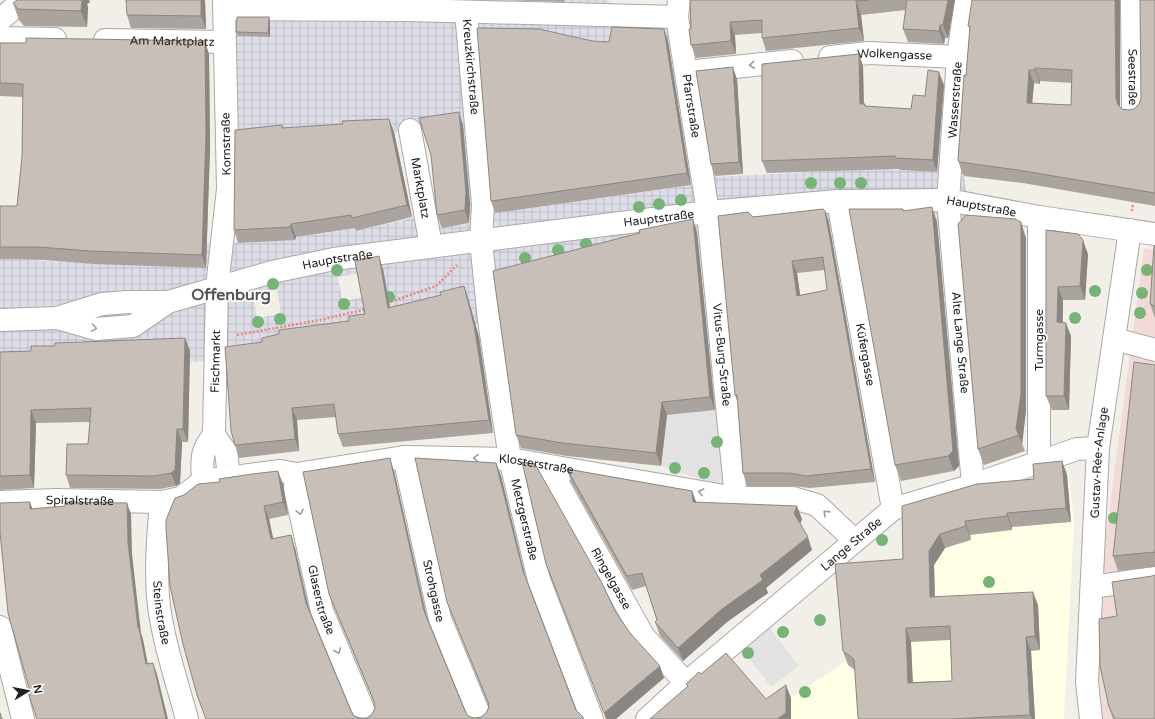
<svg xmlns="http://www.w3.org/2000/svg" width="1155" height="719" font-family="'Varela Round',sans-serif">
<defs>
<pattern id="plaza-grid" width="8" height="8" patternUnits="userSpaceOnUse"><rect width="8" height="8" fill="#dddde8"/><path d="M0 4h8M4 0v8" fill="none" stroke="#bdbdc7"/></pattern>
</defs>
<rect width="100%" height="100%" fill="#f2efe9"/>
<path fill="#f2dad9" d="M 1144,248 L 1155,250 L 1155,719 L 1101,719 L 1095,682 L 1096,610 Z"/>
<g fill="#ffffe5">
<path d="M 1069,473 L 1074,523 L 1064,719 L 905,719 L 905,518 L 1037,491 L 1036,477 Z"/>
<path d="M 848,660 L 856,671 L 862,719 L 768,719 L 791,698 Z"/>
</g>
<g fill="#e2e2e2">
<path d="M 720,409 L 728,488 L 661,466 L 667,415 Z"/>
<path d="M 767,625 L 799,666 L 771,687 L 740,646 Z"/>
</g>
<path fill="url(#plaza-grid)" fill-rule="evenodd" d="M 225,0 L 497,0 L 564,3 L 565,0 L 607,0 L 610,3 L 643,10 L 668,7 L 669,4 L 668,41 L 617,39 L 614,54 L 498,39 L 493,213 L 692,185 L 692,179 L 711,177 L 877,169 L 942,172 L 964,176 L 972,231 L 942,222 L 909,227 L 833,227 L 827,221 L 699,231 L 670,237 L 501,318 L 475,324 L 468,298 L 216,360 L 191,362 L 190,351 L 0,365 L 0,259 L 206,268 L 207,244 L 295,240 L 296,237 L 355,228 L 356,231 L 440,212 L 442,227 L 471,223 L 462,125 L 423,130 L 219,141 ZM 383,269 L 387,293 L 342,301 L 338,277 ZM 277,289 L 281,314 L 257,318 L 253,294 Z"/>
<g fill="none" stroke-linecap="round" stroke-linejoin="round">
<defs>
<g id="minor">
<path id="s1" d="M 679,0 L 677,17 L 708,212 L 736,498"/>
<path id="s2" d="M 966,0 L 958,57 L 948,200 L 973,485"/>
<path id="s3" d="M 1132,0 L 1133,111"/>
<path d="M 224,9 L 408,10 L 677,17"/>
<path id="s4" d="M 466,12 L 483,205 L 481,241 L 489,320 L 510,459 L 539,580 L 592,719"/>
<path d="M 0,20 L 23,0"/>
<path d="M 0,38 L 55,39"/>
<path id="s5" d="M 105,40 L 224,42"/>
<path id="s6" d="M 830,57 L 869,53 L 958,57"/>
<path d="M 687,72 L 792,61"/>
<path id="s7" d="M 410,130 L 431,246"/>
<path id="s8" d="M 838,201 L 893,509"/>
<path d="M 1039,217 L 1039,462"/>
<path id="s9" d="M 57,318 L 96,329 L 133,326 L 168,302 L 272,272 L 334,259 L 708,212 L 838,201 L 948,200 L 1039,217 L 1155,234"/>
<path d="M 0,320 L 57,318 L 102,304 L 128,302 L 168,302"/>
<path d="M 1115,339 L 1155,350"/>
<path d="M 214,435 L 226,452 L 229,476"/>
<path id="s10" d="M 404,457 L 440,619 L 481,719"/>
<path id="s11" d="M 548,466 L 644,637 L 686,683"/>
<path id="s12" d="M 296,474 L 295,489 L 322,611 L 367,719"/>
<path id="s13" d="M 203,481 L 280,471 L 296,474 L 404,457 L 510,459 L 736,498 L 793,498 L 817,505 L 854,540"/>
<path id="s14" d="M 0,502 L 56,500 L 161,502 L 181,498 L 203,481 C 202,461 200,451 214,435 L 217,287 L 228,189 L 224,0"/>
<path id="s15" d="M 161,502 C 158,537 155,572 159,606 C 164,644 177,682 187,719"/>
<path d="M 1092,587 L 1155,578"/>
<path d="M 0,627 L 23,719"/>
<path id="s16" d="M 647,719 L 686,683 L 893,509 L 973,485 L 1077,449 L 1098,448"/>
<path id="s17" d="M 1091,719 L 1087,682 L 1098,448 L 1130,230"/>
</g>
</defs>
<use href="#minor" stroke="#a9a9a9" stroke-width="24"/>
<g stroke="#fa8072" stroke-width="2.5" stroke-dasharray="2 2" stroke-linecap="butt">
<path d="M 1132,211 L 1133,203"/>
<path d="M 387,303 L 436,286 L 457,265"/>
<path d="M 237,335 L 320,320 L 367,309"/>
</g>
<use href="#minor" stroke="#fff" stroke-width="22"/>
</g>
<g fill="#74b475">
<circle cx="811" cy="183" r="6"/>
<circle cx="840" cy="183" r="6"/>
<circle cx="861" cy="183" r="6"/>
<circle cx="681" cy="200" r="6"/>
<circle cx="659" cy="204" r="6"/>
<circle cx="639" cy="207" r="6"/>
<circle cx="586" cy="244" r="6"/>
<circle cx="558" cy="250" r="6"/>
<circle cx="525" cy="258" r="6"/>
<circle cx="337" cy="270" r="6"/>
<circle cx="1147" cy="270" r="6"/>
<circle cx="273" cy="284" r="6"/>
<circle cx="1095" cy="291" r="6"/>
<circle cx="1142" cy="293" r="6"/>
<circle cx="389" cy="297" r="6"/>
<circle cx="344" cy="304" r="6"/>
<circle cx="1140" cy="313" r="6"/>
<circle cx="1075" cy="318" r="6"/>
<circle cx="280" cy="319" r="6"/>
<circle cx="258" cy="322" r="6"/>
<circle cx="717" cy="442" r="6"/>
<circle cx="675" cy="468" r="6"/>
<circle cx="704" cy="473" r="6"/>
<circle cx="1114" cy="518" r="6"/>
<circle cx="882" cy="540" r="6"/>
<circle cx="989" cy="582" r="6"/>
<circle cx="820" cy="620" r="6"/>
<circle cx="783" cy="632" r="6"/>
<circle cx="748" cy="653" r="6"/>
<circle cx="805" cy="692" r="6"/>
</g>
<g fill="#aba49e" fill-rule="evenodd">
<path d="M 17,0 L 89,0 L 90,2 L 87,4 L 88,7 L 87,27 L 24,26 L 19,20 L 13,3 Z"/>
<path d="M 205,0 L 206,29 L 131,28 L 127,15 Z"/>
<path d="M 502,0 L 565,0 L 564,2 Z"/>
<path d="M 690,0 L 955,0 L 948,38 L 945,38 L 944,44 L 908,42 L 903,29 L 906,10 L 861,15 L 864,41 L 766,51 L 762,38 L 762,33 L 735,35 L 736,54 L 696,58 L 691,45 Z"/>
<path d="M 1120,0 L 1120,107 L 1122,109 L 1128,110 L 1134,109 L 1139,104 L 1141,98 L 1155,0 L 1155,206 L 1023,183 L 964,176 L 962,173 L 958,160 L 970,29 L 968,26 ZM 1040,81 L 1072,83 L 1071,105 L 1032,103 L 1034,83 L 1040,84 Z"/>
<path d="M 269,17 L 270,22 L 270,37 L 238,36 L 236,32 Z"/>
<path d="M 664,29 L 668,41 L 691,185 L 495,213 L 491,201 L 592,41 L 609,42 Z"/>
<path d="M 0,43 L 209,54 L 210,147 L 206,268 L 94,264 L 44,260 L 0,259 L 0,206 L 17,206 L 22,157 L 23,97 L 0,96 Z"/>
<path d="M 863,66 L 864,104 L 866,106 L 911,109 L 925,96 L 944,85 L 937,172 L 900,170 L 899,169 L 767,173 L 762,161 Z"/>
<path d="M 737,79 L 743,174 L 715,176 L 711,164 Z"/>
<path d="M 463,125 L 470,205 L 469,223 L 442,228 L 437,215 Z"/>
<path d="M 283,128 L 394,132 L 412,217 L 356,231 L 355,228 L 296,237 L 295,240 L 238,243 L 234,230 Z"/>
<path d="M 825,211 L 829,223 L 875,482 L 810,488 L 793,486 L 747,486 L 743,473 L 738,403 L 735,395 L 753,217 ZM 825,270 L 827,290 L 800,295 L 797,273 Z"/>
<path d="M 904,211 L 937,222 L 959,466 L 954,471 L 901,481 L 895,465 Z"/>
<path d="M 1046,230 L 1088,254 L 1085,300 L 1063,300 L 1063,322 L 1071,336 L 1069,410 L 1052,410 L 1046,396 Z"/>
<path d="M 697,232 L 715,410 L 667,415 L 661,466 L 567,456 L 521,448 L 516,435 Z"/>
<path d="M 1026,238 L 1026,410 L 1022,445 L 1025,451 L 984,465 L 978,449 Z"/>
<path d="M 1155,246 L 1155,318 L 1150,304 Z"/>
<path d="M 383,269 L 390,307 L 468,298 L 479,337 L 493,433 L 343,447 L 338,434 L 336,417 L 297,420 L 299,451 L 239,458 L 235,445 L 262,342 L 349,321 L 365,314 Z"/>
<path d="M 185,338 L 190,351 L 188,442 L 182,442 L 180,483 L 176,486 L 160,489 L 70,488 L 66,475 L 88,444 L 90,422 L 36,423 L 34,488 L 0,490 L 0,352 L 31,351 L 55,346 Z"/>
<path d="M 1155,365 L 1155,567 L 1118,571 L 1113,556 Z"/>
<path d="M 1062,461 L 1067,475 L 1071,522 L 1012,527 L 1012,530 L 970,535 L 971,540 L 945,548 L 934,565 L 935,596 L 1038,605 L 1040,650 L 1031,651 L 1035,719 L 858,719 L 855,670 L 848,665 L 843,651 L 903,559 L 902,506 L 1034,479 ZM 950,640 L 952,681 L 913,682 L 911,642 Z"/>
<path d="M 496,463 L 501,476 L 527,583 L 576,710 L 584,719 L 206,719 L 197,695 L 220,482 L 283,484 L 288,515 L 269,519 L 273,539 L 295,548 L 310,612 L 351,711 L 354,716 L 360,718 L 367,718 L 372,714 L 375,708 L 374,703 L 334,607 L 329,594 L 394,471 L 428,621 L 465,711 L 468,716 L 474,718 L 481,717 L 486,713 L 489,707 L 488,704 L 447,602 Z"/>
<path d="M 567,469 L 692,491 L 696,502 L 802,519 L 800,524 L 812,550 L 766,588 L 768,593 L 727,622 L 683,661 L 660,636 L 655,622 L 657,620 L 646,586 L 632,590 L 571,482 Z"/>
<path d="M 1152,576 L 1155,719 L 1113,719 L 1109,707 L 1117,616 Z"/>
</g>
<g fill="#8b8681">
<path d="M 82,0 L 89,0 L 90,2 L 87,4 L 88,7 L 87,27 L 81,11 Z"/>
<path d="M 201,0 L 205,0 L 206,29 L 201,16 Z"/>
<path d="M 948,0 L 955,0 L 948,38 L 943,25 Z"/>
<path d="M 1115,0 L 1120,0 L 1120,111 L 1122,118 L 1116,98 Z"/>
<path d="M 856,1 L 861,15 L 864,41 L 859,28 Z"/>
<path d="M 269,17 L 270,22 L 270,37 L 268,33 Z"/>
<path d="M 730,22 L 735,35 L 736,54 L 731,41 Z"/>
<path d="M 940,25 L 945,38 L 944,44 L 939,31 Z"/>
<path d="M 664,29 L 668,41 L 691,185 L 687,173 Z"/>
<path d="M 205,41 L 209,54 L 210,147 L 206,268 L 202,255 Z"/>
<path d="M 859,54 L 863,66 L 864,116 L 860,104 Z"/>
<path d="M 733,67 L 737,79 L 743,174 L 739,162 Z"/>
<path d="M 1035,68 L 1040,81 L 1040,84 L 1035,70 Z"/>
<path d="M 1029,70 L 1034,83 L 1031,116 L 1027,103 Z"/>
<path d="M 939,72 L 944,85 L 937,172 L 933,160 Z"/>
<path d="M 459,112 L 463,125 L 470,205 L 469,223 L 465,210 Z"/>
<path d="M 389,119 L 394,132 L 412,217 L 407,205 Z"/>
<path d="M 932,207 L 937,222 L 959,466 L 954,471 L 948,456 Z"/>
<path d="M 825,211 L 829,223 L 875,482 L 871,469 Z"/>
<path d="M 693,219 L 697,232 L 715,410 L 710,397 Z"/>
<path d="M 1021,222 L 1026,238 L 1026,410 L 1022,445 L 1025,451 L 1016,429 Z"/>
<path d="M 291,224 L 296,237 L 295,240 L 290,227 Z"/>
<path d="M 1083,240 L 1088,254 L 1085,300 L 1080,286 Z"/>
<path d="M 379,256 L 383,269 L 392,320 L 388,308 Z"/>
<path d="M 792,261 L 797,273 L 802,308 L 797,296 Z"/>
<path d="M 464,286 L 468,298 L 479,337 L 493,433 L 489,420 Z"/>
<path d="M 1058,287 L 1063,300 L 1062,336 L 1057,322 Z"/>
<path d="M 1066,323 L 1071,336 L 1069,410 L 1064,396 Z"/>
<path d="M 185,338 L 190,351 L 188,442 L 183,429 Z"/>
<path d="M 662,402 L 667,415 L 661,466 L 656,453 Z"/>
<path d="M 292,408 L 297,420 L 299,451 L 295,439 Z"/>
<path d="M 31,410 L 36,423 L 34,488 L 30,475 Z"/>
<path d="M 177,429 L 182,442 L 180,483 L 176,486 L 171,473 Z"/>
<path d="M 390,458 L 394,471 L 428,624 L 424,611 Z"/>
<path d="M 1062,461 L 1067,475 L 1071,522 L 1066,508 Z"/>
<path d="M 496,463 L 501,476 L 527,584 L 523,571 Z"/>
<path d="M 278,471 L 283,484 L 288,515 L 283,502 Z"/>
<path d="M 692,491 L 697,504 L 693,502 Z"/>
<path d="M 30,502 L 34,513 L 30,509 Z"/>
<path d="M 127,503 L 131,514 L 132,554 L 141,633 L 143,639 L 150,675 L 146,664 L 138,628 L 128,543 Z"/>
<path d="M 264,506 L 269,519 L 276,552 L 271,539 Z"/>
<path d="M 797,506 L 802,519 L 799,527 L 794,513 Z"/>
<path d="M 1007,513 L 1012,527 L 1012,530 L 1007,516 Z"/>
<path d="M 965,521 L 970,535 L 971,540 L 966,526 Z"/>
<path d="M 940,534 L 945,548 L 934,565 L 935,610 L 930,597 L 929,551 Z"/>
<path d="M 291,535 L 295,548 L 310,616 L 306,603 Z"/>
<path d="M 808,537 L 812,550 L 766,588 L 768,593 L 727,622 L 683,661 L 678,648 L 760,575 Z"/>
<path d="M 1033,592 L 1038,605 L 1040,650 L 1035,636 Z"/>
<path d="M 906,628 L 911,642 L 913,697 L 908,683 Z"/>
<path d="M 1026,637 L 1031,651 L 1035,719 L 1032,719 L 1030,715 Z"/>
<path d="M 153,663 L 157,674 L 168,719 L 166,719 Z"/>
<path d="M 660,666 L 664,678 L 616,719 L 606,719 L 604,713 Z"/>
<path d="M 786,685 L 791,698 L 791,719 L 777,719 Z"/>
</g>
<g fill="#c7bfb8" stroke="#8b8681" fill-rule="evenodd">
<path d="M 17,0 L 82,0 L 81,11 L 18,9 L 13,3 Z"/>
<path d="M 126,0 L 201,0 L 201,16 L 127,15 Z"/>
<path d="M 690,0 L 869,0 L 856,1 L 859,28 L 762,38 L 762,20 L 730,22 L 731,41 L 691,45 L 689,29 L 691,29 Z"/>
<path d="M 907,0 L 948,0 L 943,25 L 940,25 L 939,31 L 903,29 Z"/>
<path d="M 972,0 L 1115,0 L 1116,98 L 1118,105 L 1122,109 L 1128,110 L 1134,109 L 1139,104 L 1141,98 L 1140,0 L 1155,0 L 1155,193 L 1018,170 L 959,162 L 958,160 L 964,75 L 966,76 L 970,26 L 968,26 ZM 1035,68 L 1072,70 L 1071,105 L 1027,103 L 1029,70 L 1035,70 Z"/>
<path d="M 237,17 L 269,17 L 268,33 L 236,32 Z"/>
<path d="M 612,27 L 664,29 L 687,173 L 491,201 L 477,28 L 539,29 L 592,41 L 609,42 Z"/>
<path d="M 26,38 L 205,41 L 206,134 L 202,255 L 90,251 L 39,247 L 0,247 L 0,206 L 17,206 L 22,157 L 23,84 L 0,83 L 0,43 L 26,43 Z"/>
<path d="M 859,54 L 860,104 L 865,104 L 865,106 L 911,109 L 913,95 L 925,96 L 928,70 L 939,72 L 933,160 L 895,158 L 895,156 L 762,161 L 762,64 Z"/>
<path d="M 733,67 L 739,162 L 711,164 L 696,71 Z"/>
<path d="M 459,112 L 466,192 L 465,210 L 437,215 L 431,155 L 419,118 Z"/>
<path d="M 389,119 L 407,205 L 352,218 L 351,215 L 291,224 L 290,227 L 234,230 L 235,130 L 282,125 L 282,128 L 343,124 L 342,121 Z"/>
<path d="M 932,207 L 953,451 L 948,456 L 895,465 L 849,209 L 903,209 L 903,211 Z"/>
<path d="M 823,209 L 825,211 L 871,469 L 806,476 L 789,473 L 743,473 L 737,395 L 735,395 L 718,216 L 748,212 L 753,217 ZM 823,257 L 827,290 L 797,296 L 792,261 Z"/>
<path d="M 966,215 L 1015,219 L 1021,222 L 1021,394 L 1016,429 L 1019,435 L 978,449 L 958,224 Z"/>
<path d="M 693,219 L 710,397 L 662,402 L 656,453 L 562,443 L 516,435 L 493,271 L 640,233 L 639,230 Z"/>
<path d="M 1046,230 L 1078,234 L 1083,240 L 1080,286 L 1058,287 L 1057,322 L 1066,323 L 1064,396 L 1046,396 Z"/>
<path d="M 1154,246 L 1155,246 L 1155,306 L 1150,304 Z"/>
<path d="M 379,256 L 388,308 L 441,295 L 440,292 L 464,286 L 474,325 L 489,420 L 338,434 L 334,404 L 292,408 L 295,439 L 235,445 L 231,431 L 225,347 L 262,342 L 262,338 L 279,334 L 279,330 L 349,321 L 349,316 L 365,314 L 355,261 Z"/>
<path d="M 185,338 L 183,429 L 177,429 L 175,470 L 171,473 L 155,476 L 66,475 L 67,444 L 88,444 L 91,408 L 31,410 L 30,475 L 0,476 L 0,352 L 31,351 L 31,346 L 55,346 L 55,343 Z"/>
<path d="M 1134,362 L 1155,365 L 1155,553 L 1154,552 L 1113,556 Z"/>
<path d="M 390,458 L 424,611 L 465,711 L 468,716 L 474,718 L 481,717 L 486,713 L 489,707 L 488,702 L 447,602 L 415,458 L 496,463 L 523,571 L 576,710 L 583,717 L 583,719 L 206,719 L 197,695 L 183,644 L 170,586 L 166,528 L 166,520 L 175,498 L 184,495 L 198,484 L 220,482 L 219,479 L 252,474 L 278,471 L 283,502 L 264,506 L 271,539 L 291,535 L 306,603 L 351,711 L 354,716 L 360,718 L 367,718 L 372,714 L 375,708 L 374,701 L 329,594 L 303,472 Z"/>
<path d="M 1062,461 L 1066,508 L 1007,513 L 1007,516 L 965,521 L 966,526 L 940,534 L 929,551 L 930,597 L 1033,592 L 1035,636 L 1026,637 L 1030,715 L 951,719 L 859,719 L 858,718 L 854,659 L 843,651 L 835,564 L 903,559 L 902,506 L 977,484 L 1034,479 L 1033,464 ZM 950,626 L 952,681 L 908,683 L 906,628 Z"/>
<path d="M 522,462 L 535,464 L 602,583 L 615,611 L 630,633 L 660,666 L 604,713 L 546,564 Z"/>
<path d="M 567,469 L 692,491 L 693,502 L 797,506 L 794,513 L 808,537 L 760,575 L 763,580 L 722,609 L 678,648 L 655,622 L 657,620 L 642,573 L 627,576 Z"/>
<path d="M 30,502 L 30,509 L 65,506 L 65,502 L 127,503 L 128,543 L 138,628 L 139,628 L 146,664 L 153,663 L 166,719 L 37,719 L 29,695 L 31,695 L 8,613 L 0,532 L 0,503 Z"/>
<path d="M 1155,575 L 1155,719 L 1115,719 L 1109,707 L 1100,666 L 1099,619 L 1117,616 L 1112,582 L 1152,576 Z"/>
<path d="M 726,653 L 766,699 L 786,685 L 786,713 L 777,719 L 650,719 L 688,686 L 686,684 L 699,672 L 701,674 Z"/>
<path d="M 0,713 L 2,719 L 0,719 Z"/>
</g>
<defs><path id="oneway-chevron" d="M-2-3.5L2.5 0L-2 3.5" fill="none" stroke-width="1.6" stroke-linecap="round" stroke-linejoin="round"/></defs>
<g stroke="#9c9c9c">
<use href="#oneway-chevron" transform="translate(752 65) rotate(174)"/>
<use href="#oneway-chevron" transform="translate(94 328) rotate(10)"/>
<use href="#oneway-chevron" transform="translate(476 458) rotate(-179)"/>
<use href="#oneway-chevron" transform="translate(701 492) rotate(-169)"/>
<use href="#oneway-chevron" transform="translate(300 512) rotate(78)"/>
<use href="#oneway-chevron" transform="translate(826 513) rotate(-136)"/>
<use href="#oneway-chevron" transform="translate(338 651) rotate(68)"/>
</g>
<g text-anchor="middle" stroke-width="3.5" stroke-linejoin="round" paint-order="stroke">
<g font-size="12" fill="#222" stroke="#fff">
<text dy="4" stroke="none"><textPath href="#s5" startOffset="67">Am Marktplatz</textPath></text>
<text dy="4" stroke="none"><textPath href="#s6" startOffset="65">Wolkengasse</textPath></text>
<text dy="4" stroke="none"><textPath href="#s4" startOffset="55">Kreuzkirchstraße</textPath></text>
<text dy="4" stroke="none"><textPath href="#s3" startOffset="77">Seestraße</textPath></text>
<text transform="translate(955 100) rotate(-86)" y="4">Wasserstraße</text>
<text dy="4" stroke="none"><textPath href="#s1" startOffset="107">Pfarrstraße</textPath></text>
<text transform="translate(226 144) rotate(-91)" y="4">Kornstraße</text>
<text dy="4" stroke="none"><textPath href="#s7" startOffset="59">Marktplatz</textPath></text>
<text dy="4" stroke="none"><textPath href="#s9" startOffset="943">Hauptstraße</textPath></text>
<text dy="4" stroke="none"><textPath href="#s9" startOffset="619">Hauptstraße</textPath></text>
<text dy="4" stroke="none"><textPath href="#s9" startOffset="295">Hauptstraße</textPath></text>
<text transform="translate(1039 340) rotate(-90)" y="4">Turmgasse</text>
<text dy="4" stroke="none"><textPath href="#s2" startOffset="344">Alte Lange Straße</textPath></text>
<text dy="4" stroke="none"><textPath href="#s1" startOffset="358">Vitus-Burg-Straße</textPath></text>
<text dy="4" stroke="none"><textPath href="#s8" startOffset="156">Küfergasse</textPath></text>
<text dy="4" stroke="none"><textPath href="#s14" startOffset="332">Fischmarkt</textPath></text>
<text dy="4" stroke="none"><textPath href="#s17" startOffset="257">Gustav-Rée-Anlage</textPath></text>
<text dy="4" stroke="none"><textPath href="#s13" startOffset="336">Klosterstraße</textPath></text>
<text dy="4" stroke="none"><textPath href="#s14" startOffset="80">Spitalstraße</textPath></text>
<text dy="4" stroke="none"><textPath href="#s4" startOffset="512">Metzgerstraße</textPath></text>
<text dy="4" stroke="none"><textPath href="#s16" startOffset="269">Lange Straße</textPath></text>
<text dy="4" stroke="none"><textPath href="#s11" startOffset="129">Ringelgasse</textPath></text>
<text dy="4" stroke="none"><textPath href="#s10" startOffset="137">Strohgasse</textPath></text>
<text dy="4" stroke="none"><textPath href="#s12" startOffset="129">Glaserstraße</textPath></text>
<text dy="4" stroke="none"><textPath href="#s15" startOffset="111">Steinstraße</textPath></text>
</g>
<g font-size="16" font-weight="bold" fill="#555" stroke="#fff">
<text x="231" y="300">Offenburg</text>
</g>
</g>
<g transform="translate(28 691) rotate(80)" stroke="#ffffff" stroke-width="3" paint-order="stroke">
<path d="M0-3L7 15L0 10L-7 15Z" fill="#222222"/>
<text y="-6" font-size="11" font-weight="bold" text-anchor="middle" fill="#222222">N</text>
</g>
</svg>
